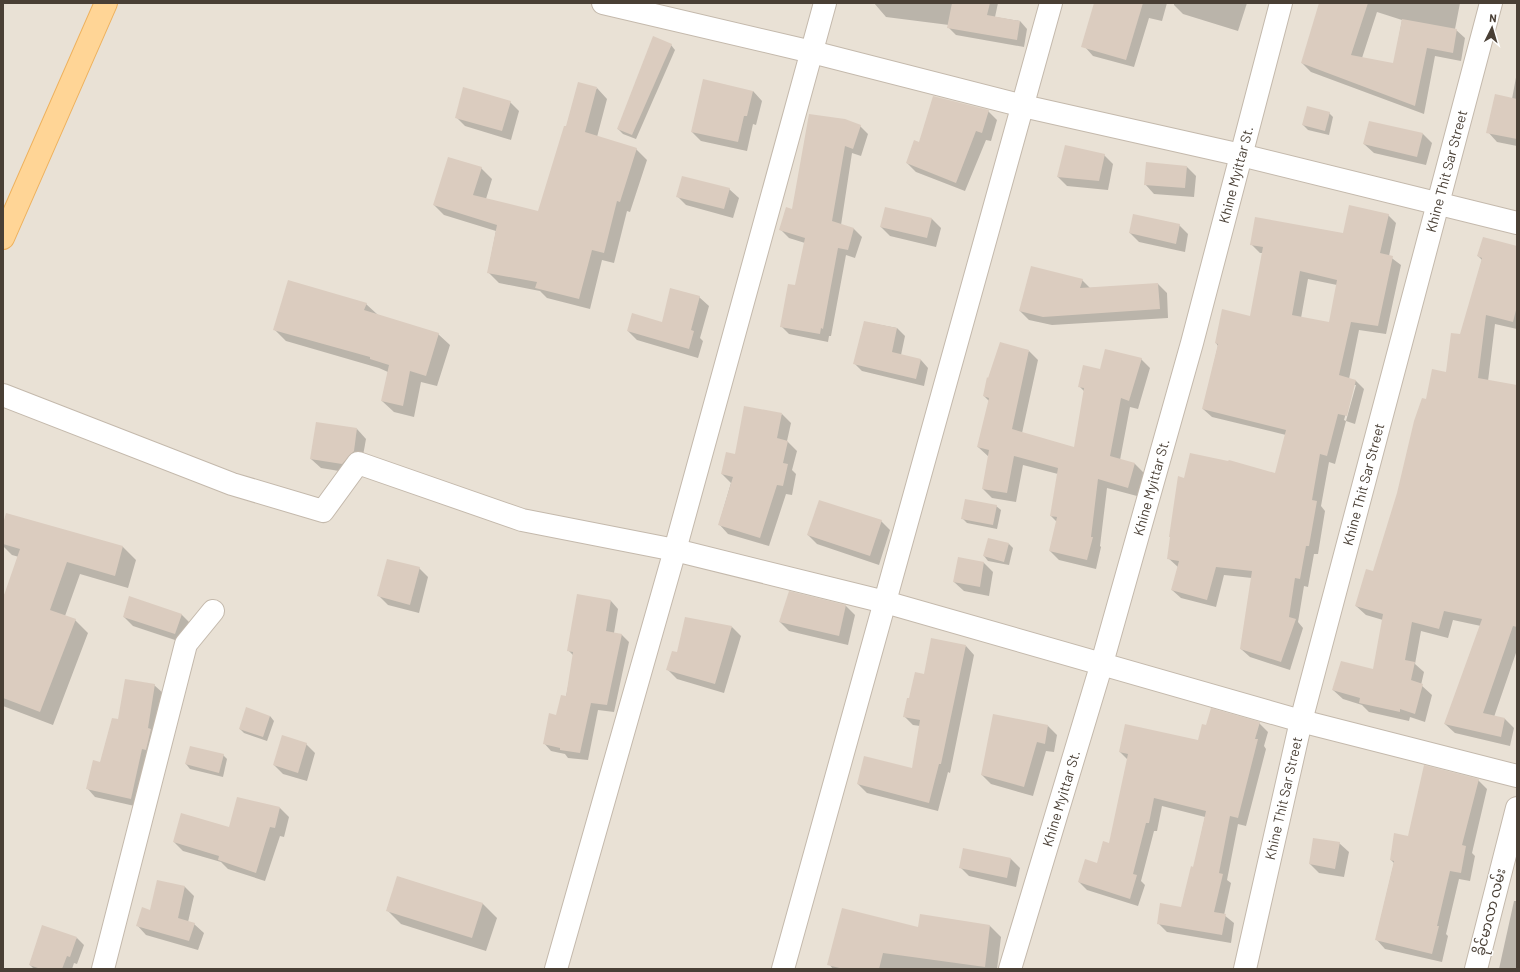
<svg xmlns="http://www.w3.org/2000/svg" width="1520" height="972" font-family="Barlow,'Noto Sans Myanmar',sans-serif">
<rect width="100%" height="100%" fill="#f5efe7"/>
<rect fill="#e9e1d5" x="3" y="3" width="1514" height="966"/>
<g fill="#0003" fill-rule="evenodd">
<path d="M 874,3 L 998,3 L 995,17 L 1020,21 L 1027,29 L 1024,47 L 956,35 L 949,28 L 949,25 L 886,17 Z"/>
<path d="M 1097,3 L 1167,3 L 1162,21 L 1149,18 L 1134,67 L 1093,56 L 1085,47 Z"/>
<path d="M 1174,3 L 1247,3 L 1238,31 L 1183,14 L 1174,5 Z"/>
<path d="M 1320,3 L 1460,3 L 1455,29 L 1465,38 L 1461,61 L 1435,56 L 1424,114 L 1311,72 L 1302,63 ZM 1377,12 L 1402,20 L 1394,65 L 1362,58 Z"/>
<path d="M 671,45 L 675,50 L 636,139 L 623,134 L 618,129 Z"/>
<path d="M 1517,72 L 1517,146 L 1497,142 L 1488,132 L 1512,99 Z"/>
<path d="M 597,88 L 607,99 L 597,137 L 636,149 L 647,160 L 630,212 L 627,211 L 614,263 L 602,260 L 590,309 L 547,298 L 540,291 L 499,283 L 488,272 L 496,231 L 444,215 L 434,205 L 481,168 L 492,179 L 486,199 L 539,212 L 567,128 Z"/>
<path d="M 753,91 L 762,101 L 756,125 L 753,124 L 747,151 L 701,141 L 692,132 Z"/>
<path d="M 510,102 L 519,111 L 511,140 L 465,126 L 456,117 Z"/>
<path d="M 988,111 L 997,120 L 991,141 L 986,140 L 965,191 L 916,172 L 907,163 L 920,144 Z"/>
<path d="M 1329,113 L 1333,117 L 1329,135 L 1308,130 L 1303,125 Z"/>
<path d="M 860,126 L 868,134 L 861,156 L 852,153 L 841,225 L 854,229 L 862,237 L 855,258 L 846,255 L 831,336 L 829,336 L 828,342 L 789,334 L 781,326 L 796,287 L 805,243 L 789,238 L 781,230 L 793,211 Z"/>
<path d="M 1423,134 L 1432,143 L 1426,165 L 1374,153 L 1364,144 Z"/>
<path d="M 1104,155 L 1113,164 L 1108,190 L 1067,186 L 1058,177 Z"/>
<path d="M 1187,167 L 1196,176 L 1194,197 L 1154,194 L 1145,184 Z"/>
<path d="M 729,189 L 739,198 L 733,218 L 686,205 L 677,196 Z"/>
<path d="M 1388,215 L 1396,223 L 1389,256 L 1401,265 L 1386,334 L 1359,330 L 1349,379 L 1356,381 L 1364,389 L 1355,424 L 1346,421 L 1335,464 L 1329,462 L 1321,506 L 1325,511 L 1318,554 L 1314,554 L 1308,587 L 1304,586 L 1298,622 L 1303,628 L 1290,670 L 1250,657 L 1241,649 L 1252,578 L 1224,575 L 1216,607 L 1181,598 L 1172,590 L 1178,567 L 1168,558 L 1171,538 L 1170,537 L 1185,479 L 1276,474 L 1286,435 L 1212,417 L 1203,409 L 1218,346 L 1216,343 L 1251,317 L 1263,253 L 1260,253 L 1251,244 L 1344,234 ZM 1308,279 L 1337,285 L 1330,323 L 1301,318 ZM 1354,385 L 1356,385 L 1346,421 L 1344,420 Z"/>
<path d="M 932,219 L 941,228 L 936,247 L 890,236 L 881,227 Z"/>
<path d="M 1179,225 L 1188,234 L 1185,252 L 1139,242 L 1130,233 Z"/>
<path d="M 1517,247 L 1517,329 L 1495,324 L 1488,381 L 1517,423 L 1517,650 L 1494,717 L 1505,719 L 1514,728 L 1510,746 L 1455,733 L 1445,724 L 1481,626 L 1453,620 L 1448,638 L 1421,631 L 1415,664 L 1424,672 L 1421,685 L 1432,695 L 1425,722 L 1410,717 L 1409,721 L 1369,712 L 1362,705 L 1343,699 L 1333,690 L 1374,671 L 1383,620 L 1366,615 L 1356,606 L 1374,572 L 1427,401 L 1446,373 L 1461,336 L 1482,260 L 1478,256 Z"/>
<path d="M 1082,280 L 1090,288 L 1158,284 L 1167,293 L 1168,318 L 1052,325 L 1029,320 L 1020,311 Z"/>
<path d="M 699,297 L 709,306 L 700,338 L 703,341 L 698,358 L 637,340 L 628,331 L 662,323 Z"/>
<path d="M 366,304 L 378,315 L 438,334 L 450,345 L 437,386 L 421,382 L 414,417 L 394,412 L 382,401 L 388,372 L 379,368 L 286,341 L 274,329 Z"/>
<path d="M 865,322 L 897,328 L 905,336 L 901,355 L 921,360 L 928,368 L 924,386 L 862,371 L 855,364 Z"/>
<path d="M 1029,351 L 1038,360 L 1022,433 L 1075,448 L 1085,392 L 1079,386 L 1101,371 L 1141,359 L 1150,368 L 1138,409 L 1130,407 L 1120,460 L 1135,464 L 1144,473 L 1137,496 L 1107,488 L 1100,546 L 1101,547 L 1096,569 L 1059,560 L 1050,551 L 1057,522 L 1051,516 L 1058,474 L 1023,465 L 1016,502 L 992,498 L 983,489 L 989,457 L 978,447 L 989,401 L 984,396 Z"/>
<path d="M 782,414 L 791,423 L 787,441 L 797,451 L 792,470 L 796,474 L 792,495 L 786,494 L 769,546 L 728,534 L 719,524 L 731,483 L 722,474 L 735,455 Z"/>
<path d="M 357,429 L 366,439 L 362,461 L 351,473 L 321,468 L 311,459 Z"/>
<path d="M 996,506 L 1001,510 L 997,529 L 967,523 L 962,518 Z"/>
<path d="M 881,521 L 890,530 L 879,565 L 817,544 L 808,535 Z"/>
<path d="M 3,528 L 123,547 L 136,560 L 128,588 L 80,574 L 65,616 L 75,620 L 88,633 L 53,725 L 3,706 L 3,594 L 5,595 L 19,557 L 12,555 L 3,546 Z"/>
<path d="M 1009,544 L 1013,548 L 1009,565 L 988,561 L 984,556 Z"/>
<path d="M 959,558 L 984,563 L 993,572 L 989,596 L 964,591 L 954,582 Z"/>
<path d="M 419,568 L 428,577 L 419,613 L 388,605 L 379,596 Z"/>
<path d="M 790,592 L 846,606 L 855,615 L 848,645 L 789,631 L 780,622 Z"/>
<path d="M 578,595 L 611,601 L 618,609 L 614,633 L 622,635 L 629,642 L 614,712 L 598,710 L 588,760 L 568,758 L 565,754 L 551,751 L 544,743 L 566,697 L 574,656 L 568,650 Z"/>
<path d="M 181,614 L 191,624 L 184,643 L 133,626 L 124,617 Z"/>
<path d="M 732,627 L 741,636 L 724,693 L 677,679 L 668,670 L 678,654 Z"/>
<path d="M 966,646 L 974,655 L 950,773 L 948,772 L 938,811 L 867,793 L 858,784 L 913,770 L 920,726 L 913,725 L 904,716 L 910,700 L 925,676 Z"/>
<path d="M 154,685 L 163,693 L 139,807 L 95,797 L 87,788 L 101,763 Z"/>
<path d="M 270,716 L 274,721 L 267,741 L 244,733 L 240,729 Z"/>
<path d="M 1259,723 L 1268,732 L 1264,746 L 1266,749 L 1246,826 L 1238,824 L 1227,880 L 1231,883 L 1224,915 L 1234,923 L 1231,943 L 1167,932 L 1158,923 L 1182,908 L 1194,868 L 1205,817 L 1162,806 L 1157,831 L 1154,831 L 1141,881 L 1145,885 L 1138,906 L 1087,890 L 1079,882 L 1098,864 L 1110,844 L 1128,760 L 1120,752 L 1198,742 L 1207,726 Z"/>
<path d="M 1048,726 L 1057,735 L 1054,752 L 1046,751 L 1033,796 L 991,784 L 982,775 Z"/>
<path d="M 306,744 L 315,753 L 307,781 L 283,774 L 274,765 Z"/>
<path d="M 223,755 L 227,759 L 223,777 L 190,769 L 186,764 Z"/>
<path d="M 1478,780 L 1487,789 L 1472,853 L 1475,856 L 1470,881 L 1459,879 L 1446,934 L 1448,936 L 1442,962 L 1385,949 L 1376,939 L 1394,863 L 1391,860 L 1409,837 Z"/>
<path d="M 280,808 L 289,817 L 284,837 L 280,836 L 265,881 L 228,869 L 221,862 L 183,851 L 174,842 L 230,828 Z"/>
<path d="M 1339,843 L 1349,852 L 1344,877 L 1319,873 L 1310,864 Z"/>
<path d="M 964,849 L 1011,859 L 1020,868 L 1016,887 L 969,876 L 960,867 Z"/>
<path d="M 398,877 L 483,904 L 497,918 L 486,951 L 401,924 L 387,910 Z"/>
<path d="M 158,881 L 185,887 L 194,896 L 188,922 L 194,924 L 204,933 L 198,950 L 146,935 L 137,925 L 151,911 Z"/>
<path d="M 1514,901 L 1517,901 L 1517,969 L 1499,969 Z"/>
<path d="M 990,926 L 1001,937 L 997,969 L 833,969 L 829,964 L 919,928 Z"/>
<path d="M 77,938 L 84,945 L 77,964 L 74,963 L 72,969 L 34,969 L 30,965 Z"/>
</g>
<g fill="#dbccbf" fill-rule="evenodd">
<path d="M 952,3 L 990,3 L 987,15 L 1020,21 L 1017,40 L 947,28 Z"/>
<path d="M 1094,3 L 1143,3 L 1126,60 L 1081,47 Z"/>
<path d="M 1319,3 L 1368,3 L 1351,55 L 1393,63 L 1402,19 L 1457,29 L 1453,53 L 1427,48 L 1415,106 L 1301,63 Z"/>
<path d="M 653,36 L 672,44 L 632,135 L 617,129 Z"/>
<path d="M 703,79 L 753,91 L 747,116 L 744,116 L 738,142 L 691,132 Z"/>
<path d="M 578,82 L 597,87 L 585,132 L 637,148 L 620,202 L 617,201 L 604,253 L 592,250 L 579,299 L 535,288 L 537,282 L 487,273 L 497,225 L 433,205 L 448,157 L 482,167 L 473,195 L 538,211 L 564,126 L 566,126 Z"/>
<path d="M 463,87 L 511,101 L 502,131 L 455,118 Z"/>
<path d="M 1495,94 L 1517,99 L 1517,139 L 1486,133 Z"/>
<path d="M 933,96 L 989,110 L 982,133 L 976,131 L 956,183 L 906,163 L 914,140 L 919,142 Z"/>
<path d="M 1307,106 L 1330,112 L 1325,131 L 1302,125 Z"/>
<path d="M 809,114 L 845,119 L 861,125 L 853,149 L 845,146 L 832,221 L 854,228 L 848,250 L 838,248 L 823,329 L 821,328 L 820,334 L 780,327 L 788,284 L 795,285 L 805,238 L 779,230 L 786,207 L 792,209 Z"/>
<path d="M 1369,121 L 1423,133 L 1417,157 L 1363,144 Z"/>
<path d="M 1065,145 L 1105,154 L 1099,181 L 1057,177 Z"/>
<path d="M 1146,162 L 1187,166 L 1185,188 L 1144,185 Z"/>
<path d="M 682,176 L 730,188 L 724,209 L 676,197 Z"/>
<path d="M 1349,205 L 1389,214 L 1380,253 L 1393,256 L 1378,326 L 1351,322 L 1339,375 L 1356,380 L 1347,416 L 1338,414 L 1327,456 L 1320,454 L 1312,500 L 1317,501 L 1309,546 L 1306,546 L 1300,579 L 1295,578 L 1289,617 L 1296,619 L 1281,662 L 1240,649 L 1252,571 L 1216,567 L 1207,600 L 1171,590 L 1179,561 L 1167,559 L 1170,537 L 1169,537 L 1178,476 L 1184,478 L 1190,453 L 1228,461 L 1229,460 L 1275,473 L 1286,430 L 1202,409 L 1218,344 L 1215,343 L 1222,309 L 1250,316 L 1263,247 L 1250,245 L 1255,217 L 1343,233 ZM 1300,271 L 1337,280 L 1329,322 L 1292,315 Z"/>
<path d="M 885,207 L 932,218 L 927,238 L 880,227 Z"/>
<path d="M 1133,214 L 1180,224 L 1176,244 L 1129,233 Z"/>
<path d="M 1483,237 L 1517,246 L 1517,306 L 1513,322 L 1486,315 L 1478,378 L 1517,385 L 1517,627 L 1513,626 L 1483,713 L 1505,718 L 1501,737 L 1444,724 L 1482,619 L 1444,611 L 1439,629 L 1412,622 L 1405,660 L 1415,662 L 1411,680 L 1423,684 L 1415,714 L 1400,709 L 1400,712 L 1359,703 L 1360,698 L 1332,690 L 1341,661 L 1373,669 L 1383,614 L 1355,606 L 1366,569 L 1373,571 L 1397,493 L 1414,421 L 1422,398 L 1426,399 L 1432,369 L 1446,372 L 1451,333 L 1460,334 L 1482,258 L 1477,256 Z"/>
<path d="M 1031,266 L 1083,279 L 1080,288 L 1158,283 L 1160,309 L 1043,317 L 1019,311 Z"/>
<path d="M 288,280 L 367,303 L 364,310 L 439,333 L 426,376 L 410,371 L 403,406 L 381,401 L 389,365 L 370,359 L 370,357 L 273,330 Z"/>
<path d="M 670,288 L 700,296 L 691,330 L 694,331 L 689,349 L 627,331 L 632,313 L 662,322 Z"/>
<path d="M 864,321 L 897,328 L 892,352 L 921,359 L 916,379 L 853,364 Z"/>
<path d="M 1000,342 L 1029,350 L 1012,429 L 1074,447 L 1084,388 L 1078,387 L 1083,365 L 1100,369 L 1105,349 L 1142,358 L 1129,401 L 1121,398 L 1110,456 L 1135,463 L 1128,488 L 1098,479 L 1091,537 L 1093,537 L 1087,560 L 1049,551 L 1057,517 L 1050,516 L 1058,468 L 1014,456 L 1007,493 L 982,489 L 989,450 L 977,447 L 989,398 L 983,396 L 987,377 L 988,378 Z"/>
<path d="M 744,406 L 782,413 L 777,438 L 788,441 L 783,463 L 788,464 L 783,486 L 777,485 L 760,538 L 718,525 L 733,477 L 721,474 L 726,452 L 735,454 Z"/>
<path d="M 316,422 L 357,428 L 354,451 L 342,464 L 310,459 Z"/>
<path d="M 965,499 L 997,505 L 993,525 L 961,519 Z"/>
<path d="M 819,500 L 882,520 L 870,556 L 807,535 Z"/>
<path d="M 6,513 L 123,546 L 115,576 L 67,562 L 50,610 L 76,619 L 40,712 L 3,698 L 3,598 L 20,549 L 3,544 L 3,524 Z"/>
<path d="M 988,538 L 1009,543 L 1004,562 L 983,556 Z"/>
<path d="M 958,557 L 984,562 L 980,587 L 953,582 Z"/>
<path d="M 387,559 L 420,567 L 410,605 L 377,596 Z"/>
<path d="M 789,591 L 846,605 L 839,636 L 779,622 Z"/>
<path d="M 577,594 L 611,600 L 606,631 L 622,634 L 607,705 L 591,703 L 580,753 L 560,750 L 560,748 L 543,744 L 549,713 L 556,715 L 561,695 L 566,696 L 573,652 L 567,651 Z"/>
<path d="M 129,596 L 182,614 L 175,634 L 123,617 Z"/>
<path d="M 685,617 L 732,626 L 715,684 L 666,670 L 672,651 L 677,652 Z"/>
<path d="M 931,638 L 966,645 L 941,764 L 939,764 L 929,803 L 857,784 L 864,756 L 912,768 L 920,720 L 903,717 L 907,698 L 909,698 L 915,672 L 924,674 Z"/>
<path d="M 125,679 L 155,684 L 148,728 L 151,729 L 146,750 L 142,749 L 131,799 L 86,789 L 93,760 L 100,762 L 112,718 L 118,719 Z"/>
<path d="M 246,707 L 270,716 L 263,737 L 239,729 Z"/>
<path d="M 1211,708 L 1260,722 L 1255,739 L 1258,739 L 1238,818 L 1230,816 L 1219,873 L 1223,874 L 1214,912 L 1226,914 L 1222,935 L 1157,924 L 1160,903 L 1181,907 L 1191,866 L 1193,867 L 1206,811 L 1154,798 L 1149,823 L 1146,823 L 1133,874 L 1137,875 L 1130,899 L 1078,882 L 1085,859 L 1097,863 L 1103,841 L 1109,843 L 1128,754 L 1119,752 L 1125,724 L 1198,740 L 1202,724 L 1206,725 Z"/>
<path d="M 993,714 L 1048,725 L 1045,744 L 1037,742 L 1024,787 L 981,775 Z"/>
<path d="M 282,735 L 307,743 L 298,773 L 273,765 Z"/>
<path d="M 190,746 L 224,754 L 219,773 L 185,764 Z"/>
<path d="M 1424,765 L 1479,779 L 1462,845 L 1466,846 L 1461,873 L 1450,871 L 1437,926 L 1439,926 L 1432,954 L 1375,940 L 1394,861 L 1390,860 L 1394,833 L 1408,836 Z"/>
<path d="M 237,797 L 280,807 L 275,828 L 270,827 L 256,873 L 218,860 L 219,856 L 173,842 L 181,813 L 229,827 Z"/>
<path d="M 1313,838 L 1340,842 L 1335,869 L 1309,864 Z"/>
<path d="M 963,848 L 1011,858 L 1007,878 L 959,868 Z"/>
<path d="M 397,876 L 483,903 L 472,938 L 386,911 Z"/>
<path d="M 157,880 L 185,886 L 178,918 L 195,923 L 189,941 L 136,926 L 142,907 L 150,910 Z"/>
<path d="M 842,908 L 918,927 L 920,914 L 990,925 L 985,967 L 883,953 L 879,969 L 844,969 L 827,965 Z"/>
<path d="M 42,925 L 77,937 L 70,957 L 67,956 L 62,969 L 41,969 L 29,965 Z"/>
</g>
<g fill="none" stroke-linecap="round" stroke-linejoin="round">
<defs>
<g id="minor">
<path d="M 603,3 L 812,52 L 1023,106 L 1241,155 L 1517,223"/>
<path d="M 3,395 L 232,484 L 323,511 L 358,463 L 522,520 L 675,550 L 885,602 L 1301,721 L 1517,776"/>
<path d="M 103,969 L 186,644 L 213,611"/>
<path d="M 556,969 L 675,550 L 825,3"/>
<path d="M 783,969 L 1051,3"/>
<path id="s1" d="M 1010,969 L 1102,663 L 1192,343 L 1281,3"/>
<path id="s2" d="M 1245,969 L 1301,721 L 1491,3"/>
<path d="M 1476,969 L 1517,808"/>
</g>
<path id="major" d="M 3,238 L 106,3"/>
</defs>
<use href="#minor" stroke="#c4b9ac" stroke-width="24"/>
<use href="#major" stroke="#eeb15d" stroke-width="24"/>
<use href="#minor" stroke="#fff" stroke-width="22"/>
<use href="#major" stroke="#ffd596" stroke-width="22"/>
</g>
<g text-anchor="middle" stroke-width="3" stroke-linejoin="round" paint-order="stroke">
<g font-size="14" fill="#493f35" stroke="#fff">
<text dy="5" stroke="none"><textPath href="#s2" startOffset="823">Khine Thit Sar Street</textPath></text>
<text dy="5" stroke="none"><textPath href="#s1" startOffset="826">Khine Myittar St.</textPath></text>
<text dy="5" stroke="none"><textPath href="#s2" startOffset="499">Khine Thit Sar Street</textPath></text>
<text dy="5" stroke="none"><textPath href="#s1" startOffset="502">Khine Myittar St.</textPath></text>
<text dy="5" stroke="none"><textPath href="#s1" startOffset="178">Khine Myittar St.</textPath></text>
<text dy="5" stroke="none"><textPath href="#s2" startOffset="175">Khine Thit Sar Street</textPath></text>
<text transform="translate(1490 912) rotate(-76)" y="5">ခိုင်မာလာ လမ်း</text>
</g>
</g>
<rect width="1520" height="972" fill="none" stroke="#493f35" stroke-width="8"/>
<g transform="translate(1492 28) rotate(5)" stroke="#ffffff" stroke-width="3" paint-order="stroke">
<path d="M0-3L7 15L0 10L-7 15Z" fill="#493f35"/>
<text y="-6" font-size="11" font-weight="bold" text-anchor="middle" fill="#493f35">N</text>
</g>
</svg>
